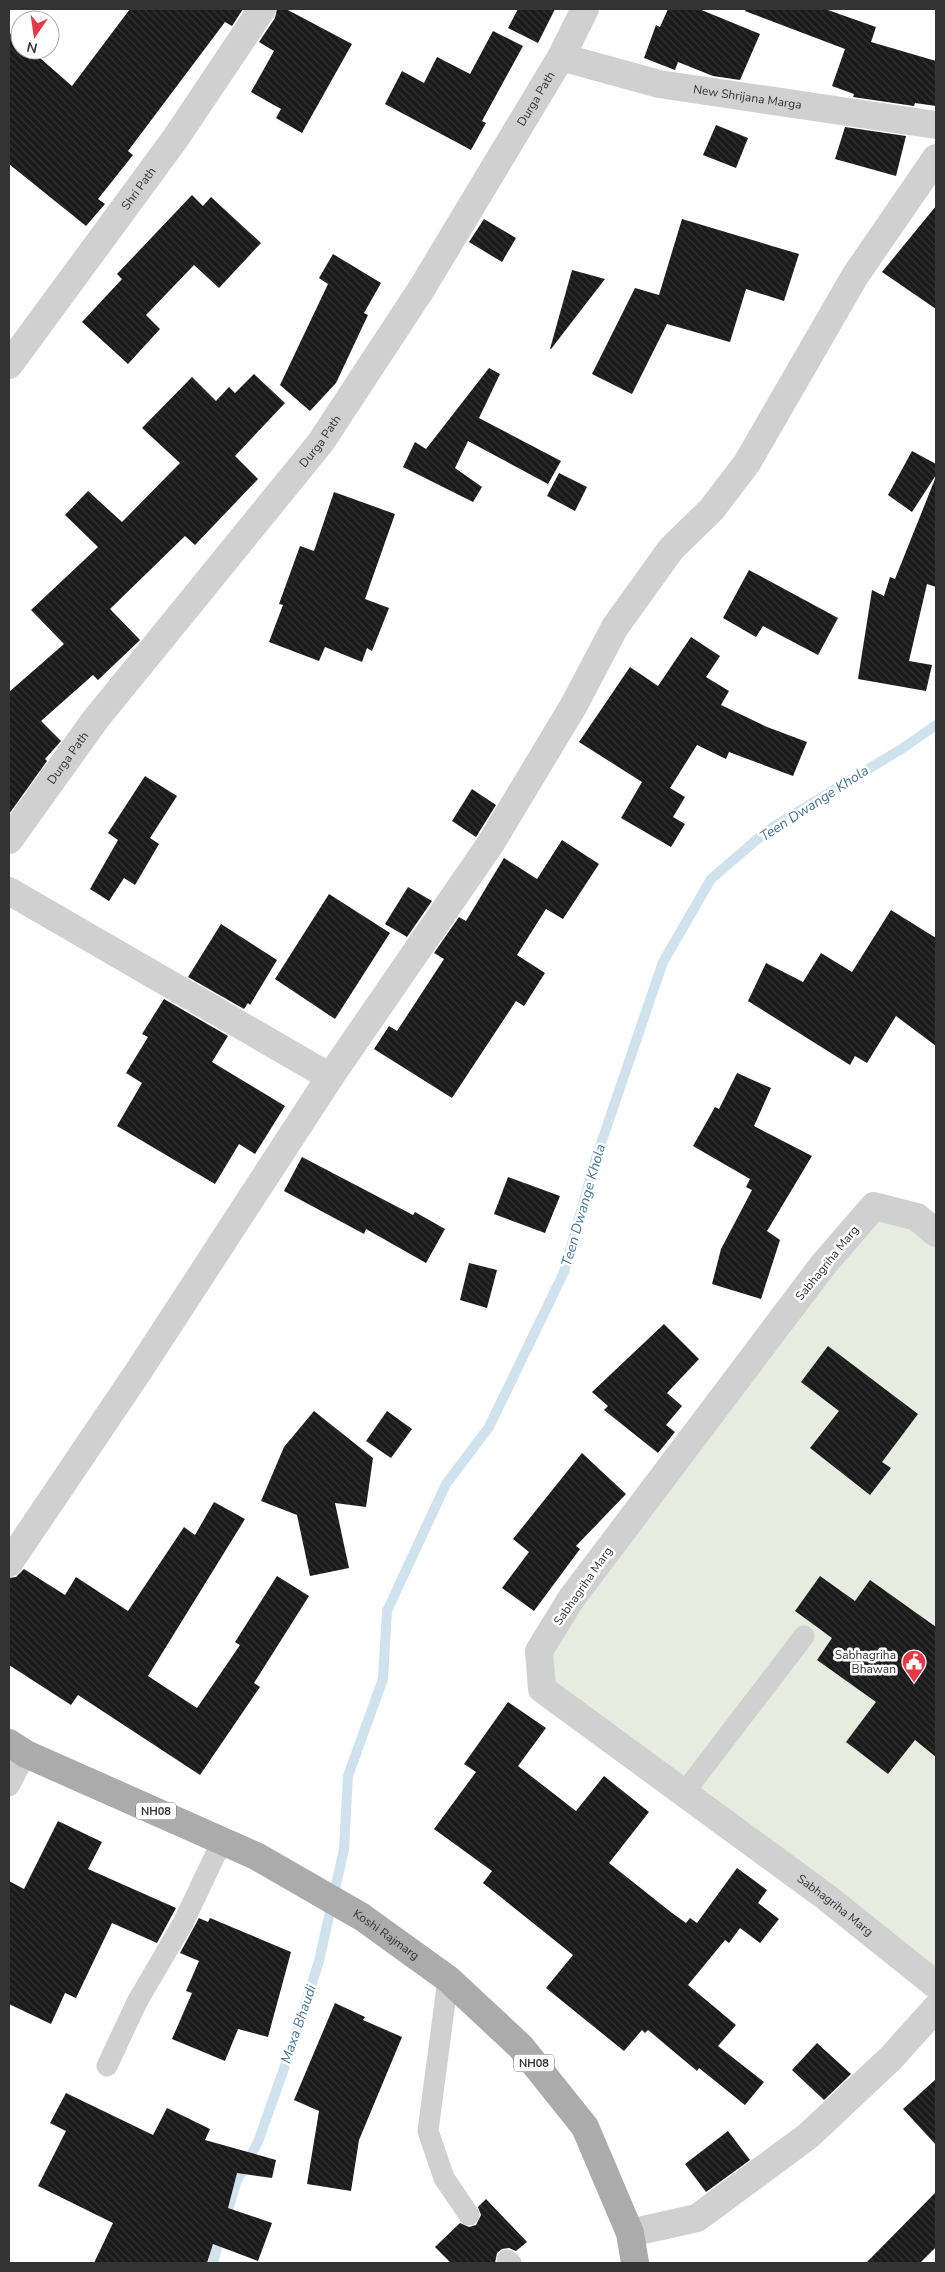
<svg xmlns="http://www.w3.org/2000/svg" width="945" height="2272" font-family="'Nunito Sans',sans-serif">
<defs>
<pattern id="building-back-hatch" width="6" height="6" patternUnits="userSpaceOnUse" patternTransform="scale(1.25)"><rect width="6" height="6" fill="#1a1a1a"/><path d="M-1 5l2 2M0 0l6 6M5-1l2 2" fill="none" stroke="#333"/></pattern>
</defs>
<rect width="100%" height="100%" fill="#fff"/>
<path fill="#e6ecdf" d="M 874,1206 L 936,1233 L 936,1985 L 542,1689 L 571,1599 Z"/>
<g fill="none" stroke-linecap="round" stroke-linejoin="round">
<g stroke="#cfe2ee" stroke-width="10">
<path d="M 225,2220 L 236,2183 L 258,2142 L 292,2046 L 319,1961 L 344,1849 L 348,1776 L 383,1679 L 387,1611 L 446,1484 L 489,1427 L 564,1272 L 595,1161 L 663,962 L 711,879 L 768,830 L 903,748 L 936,725"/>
<path d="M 213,2263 L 221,2234"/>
</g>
</g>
<g fill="url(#building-back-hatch)">
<path d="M 130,9 L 243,9 L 232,26 L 225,22 L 128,151 L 133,155 L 98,199 L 105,204 L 86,226 L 9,164 L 9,32 L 20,43 L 20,50 L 33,52 L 72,86 Z"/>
<path d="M 277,9 L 286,9 L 352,44 L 302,133 L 276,118 L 281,109 L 251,92 L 274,51 L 259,42 L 275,18 Z"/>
<path d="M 518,9 L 555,9 L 538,43 L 508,28 Z"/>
<path d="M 668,9 L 699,9 L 760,34 L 740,80 L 713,76 L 678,62 L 675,70 L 644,58 L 656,25 L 660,27 Z"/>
<path d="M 746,9 L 825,9 L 876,27 L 871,42 L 936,61 L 936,106 L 915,103 L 914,106 L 853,97 L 854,94 L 832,86 L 845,49 L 745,11 Z"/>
<path d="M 493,31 L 523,46 L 482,121 L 486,123 L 471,150 L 385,104 L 402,71 L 424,83 L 437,57 L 470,74 Z"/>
<path d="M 716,125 L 748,138 L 736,168 L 703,155 Z"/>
<path d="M 845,127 L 906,136 L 896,176 L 835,159 Z"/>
<path d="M 192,195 L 203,206 L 211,197 L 261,243 L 219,288 L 194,265 L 146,315 L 160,329 L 128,364 L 82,322 L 122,279 L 117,274 Z"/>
<path d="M 936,206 L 936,309 L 882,272 Z"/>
<path d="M 484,219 L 516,238 L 502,262 L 469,242 Z"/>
<path d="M 682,219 L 799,254 L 784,301 L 746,289 L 730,342 L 667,324 L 632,394 L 592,374 L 635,288 L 659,295 Z"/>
<path d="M 333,254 L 381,283 L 364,313 L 368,315 L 336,383 L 310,411 L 280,385 L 328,284 L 319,278 Z"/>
<path d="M 572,270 L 605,279 L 551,349 L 550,349 Z"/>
<path d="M 489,368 L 500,374 L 479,418 L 561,461 L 548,484 L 468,441 L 455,468 L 482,487 L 473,502 L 403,467 L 415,442 L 426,449 Z"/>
<path d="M 254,374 L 285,403 L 235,456 L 258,479 L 195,545 L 185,536 L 110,609 L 140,640 L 98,680 L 93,675 L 41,721 L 61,741 L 45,759 L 47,761 L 9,814 L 9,692 L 64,644 L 31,610 L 98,547 L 65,515 L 88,491 L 122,522 L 180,463 L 142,428 L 192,377 L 216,401 L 229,387 L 235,393 Z"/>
<path d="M 912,451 L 936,464 L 936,475 L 912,512 L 888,495 Z"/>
<path d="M 559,473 L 587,487 L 575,511 L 547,496 Z"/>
<path d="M 935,479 L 936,587 L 927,584 L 909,661 L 932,665 L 926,691 L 858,679 L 872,590 L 884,596 L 890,577 L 895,579 Z"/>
<path d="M 334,492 L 395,514 L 365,599 L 389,608 L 372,651 L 367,648 L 362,662 L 325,647 L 319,661 L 269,642 L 283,605 L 279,604 L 300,546 L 314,551 Z"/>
<path d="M 749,570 L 838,618 L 818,655 L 763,626 L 756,637 L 723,618 Z"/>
<path d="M 691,637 L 720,656 L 706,677 L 729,691 L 721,705 L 767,727 L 807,742 L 793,776 L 729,752 L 726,759 L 697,745 L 670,788 L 685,797 L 673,817 L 685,824 L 671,847 L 621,818 L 642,782 L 579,742 L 630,667 L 658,686 Z"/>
<path d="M 145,776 L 177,796 L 150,838 L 159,844 L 135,885 L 124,878 L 109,901 L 90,889 L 118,840 L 108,833 Z"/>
<path d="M 472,789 L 496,805 L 476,837 L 452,821 Z"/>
<path d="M 562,840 L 599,864 L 563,919 L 546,909 L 517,955 L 545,973 L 524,1006 L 516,1001 L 452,1098 L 374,1049 L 389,1026 L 397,1031 L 444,959 L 434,953 L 459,917 L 466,921 L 504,858 L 537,879 Z"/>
<path d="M 408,887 L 432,901 L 407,937 L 385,924 Z"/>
<path d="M 329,894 L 390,933 L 335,1019 L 275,979 Z"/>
<path d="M 891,910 L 936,938 L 936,1046 L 896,1016 L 867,1063 L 855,1056 L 850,1065 L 748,1001 L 766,963 L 803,982 L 821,953 L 852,972 Z"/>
<path d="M 221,924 L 277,960 L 250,1005 L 248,1003 L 244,1009 L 188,977 Z"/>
<path d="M 164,999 L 228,1036 L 212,1062 L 285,1106 L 255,1154 L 239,1144 L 215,1184 L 117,1126 L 142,1083 L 126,1073 L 148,1037 L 142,1034 Z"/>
<path d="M 737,1073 L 771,1088 L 754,1126 L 812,1156 L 767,1231 L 780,1240 L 761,1299 L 712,1284 L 721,1249 L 752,1190 L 746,1187 L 750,1179 L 693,1146 L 715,1107 L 719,1109 Z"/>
<path d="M 302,1157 L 413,1215 L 415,1212 L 445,1229 L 426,1263 L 366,1229 L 364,1234 L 284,1191 Z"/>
<path d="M 508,1177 L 560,1196 L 545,1233 L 494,1214 Z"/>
<path d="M 469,1263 L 497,1270 L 487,1308 L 460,1300 Z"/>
<path d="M 664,1324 L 699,1359 L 667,1393 L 682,1406 L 666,1425 L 675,1432 L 658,1453 L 604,1410 L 608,1406 L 592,1392 Z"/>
<path d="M 828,1346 L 918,1414 L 882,1462 L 891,1468 L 870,1495 L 810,1448 L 839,1411 L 801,1382 Z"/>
<path d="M 314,1411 L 373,1458 L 366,1507 L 335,1503 L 349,1568 L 310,1576 L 297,1515 L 261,1501 L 284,1447 Z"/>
<path d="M 387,1411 L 412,1429 L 391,1458 L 366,1441 Z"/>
<path d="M 582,1453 L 626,1494 L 576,1546 L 580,1549 L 534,1611 L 502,1588 L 529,1552 L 513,1539 Z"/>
<path d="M 214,1502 L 245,1519 L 148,1676 L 197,1708 L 240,1645 L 235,1642 L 277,1576 L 309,1596 L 254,1683 L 260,1687 L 200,1775 L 78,1695 L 71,1705 L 9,1665 L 9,1578 L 16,1577 L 24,1569 L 65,1595 L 76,1577 L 128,1611 L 184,1527 L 195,1535 Z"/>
<path d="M 820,1576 L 855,1601 L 870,1580 L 936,1627 L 936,1757 L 915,1740 L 888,1774 L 846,1742 L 876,1702 L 817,1660 L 832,1638 L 795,1611 Z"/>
<path d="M 508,1702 L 546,1728 L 518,1766 L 576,1811 L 604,1776 L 649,1812 L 609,1863 L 672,1913 L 686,1923 L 690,1918 L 697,1923 L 737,1868 L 767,1890 L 758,1903 L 779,1919 L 760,1943 L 740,1928 L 729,1943 L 725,1940 L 688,1985 L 736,2025 L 718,2046 L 764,2082 L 745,2105 L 699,2068 L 697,2071 L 648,2030 L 645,2033 L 642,2030 L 624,2051 L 546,1988 L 573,1955 L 483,1883 L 492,1871 L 434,1829 L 476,1772 L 464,1764 Z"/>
<path d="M 58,1821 L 102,1842 L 88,1869 L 176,1908 L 157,1943 L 112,1923 L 76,1998 L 65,1993 L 51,2024 L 9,2004 L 9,1881 L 24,1889 Z"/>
<path d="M 199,1918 L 208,1922 L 210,1918 L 291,1952 L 268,2037 L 238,2029 L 225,2061 L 172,2039 L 192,1993 L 186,1991 L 199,1961 L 180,1953 Z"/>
<path d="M 335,2003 L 365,2017 L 363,2020 L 402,2037 L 359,2140 L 351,2191 L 307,2184 L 319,2111 L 294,2100 Z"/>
<path d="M 817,2043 L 851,2074 L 824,2100 L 792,2070 Z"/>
<path d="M 936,2079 L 936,2145 L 903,2109 Z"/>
<path d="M 66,2093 L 153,2135 L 167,2108 L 210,2129 L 205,2140 L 276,2160 L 272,2178 L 237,2173 L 228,2208 L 272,2223 L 258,2261 L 213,2244 L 207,2263 L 94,2263 L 113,2223 L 38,2186 L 66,2131 L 50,2123 Z"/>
<path d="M 728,2131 L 750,2160 L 706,2192 L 685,2164 Z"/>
<path d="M 936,2192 L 936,2247 L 920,2263 L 866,2263 Z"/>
<path d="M 486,2199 L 527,2242 L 516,2251 L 509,2248 L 502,2249 L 497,2253 L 495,2263 L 451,2263 L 435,2247 L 460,2223 L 469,2227 L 476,2225 L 481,2215 L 478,2207 Z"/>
</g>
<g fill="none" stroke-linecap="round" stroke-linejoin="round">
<g stroke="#d0d0d0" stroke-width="21">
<path d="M 9,1786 L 26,1754"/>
<path d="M 684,1793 L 804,1636"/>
<path d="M 448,1979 L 428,2131 L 444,2178 L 469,2215"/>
<path d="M 107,2066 L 137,2002 L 183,1923 L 222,1841"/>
<path d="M 507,2260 L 511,2263"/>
</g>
<g stroke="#d0d0d0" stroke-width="28">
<path id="s1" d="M 561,57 L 659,84 L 936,125"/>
<path id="s2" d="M 9,365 L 175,139 L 262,9"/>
<path id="s3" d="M 9,840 L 95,720 L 321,442 L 422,288 L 561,57 L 585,9"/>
<path d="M 9,891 L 330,1077"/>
<path id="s4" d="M 936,1233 L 917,1217 L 874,1206 L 823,1265 L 571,1599 L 539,1651 L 542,1689 L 826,1897 L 936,1985"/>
<path d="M 9,1563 L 138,1372 L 330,1077 L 491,843 L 574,705 L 615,627 L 671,549 L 712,509 L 747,463 L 855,276 L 936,158"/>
<path d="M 630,2233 L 697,2218 L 808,2136 L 891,2058 L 936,2008"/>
</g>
<path stroke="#ababab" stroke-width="28" id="s5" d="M 9,1743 L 26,1754 L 256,1856 L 362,1917 L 448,1979 L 521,2047 L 585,2127 L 630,2233 L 635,2263"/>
</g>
<defs>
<symbol id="civic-pin" viewBox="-11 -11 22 30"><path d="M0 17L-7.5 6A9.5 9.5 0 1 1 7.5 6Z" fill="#e63946" stroke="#fff"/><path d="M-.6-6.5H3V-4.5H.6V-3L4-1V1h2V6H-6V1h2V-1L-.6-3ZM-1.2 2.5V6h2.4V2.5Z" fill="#fff"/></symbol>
</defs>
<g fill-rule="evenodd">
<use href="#civic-pin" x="900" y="1648" width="28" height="38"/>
</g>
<g text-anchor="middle" stroke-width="5" stroke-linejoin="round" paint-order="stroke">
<g fill="#fff" stroke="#707070" stroke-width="1">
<rect x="136" y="1802.5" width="40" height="17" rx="4"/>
<rect x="514" y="2054.5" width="40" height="17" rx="4"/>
</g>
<g font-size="11" font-weight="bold" fill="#333">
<text x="156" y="1815">NH08</text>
<text x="534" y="2067">NH08</text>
</g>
<g font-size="12" fill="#333" stroke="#fff">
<text dy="4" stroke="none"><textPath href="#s3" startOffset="911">Durga Path</textPath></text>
<text dy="4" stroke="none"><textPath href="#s1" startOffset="191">New Shrijana Marga</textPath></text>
<text dy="4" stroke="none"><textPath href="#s2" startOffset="219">Shri Path</textPath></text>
<text dy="4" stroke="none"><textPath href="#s3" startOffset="506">Durga Path</textPath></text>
<text dy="4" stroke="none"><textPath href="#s3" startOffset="101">Durga Path</textPath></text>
<text transform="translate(827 1263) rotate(-51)" y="4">Sabhagriha Marg</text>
<text transform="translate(583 1586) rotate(-55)" y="4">Sabhagriha Marg</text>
<text dy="4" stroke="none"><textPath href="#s4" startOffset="1029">Sabhagriha Marg</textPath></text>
<text dy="4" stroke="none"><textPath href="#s5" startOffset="424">Koshi Rajmarg</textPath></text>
</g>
<g font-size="12" fill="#333" stroke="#fff" text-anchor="end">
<text x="896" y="1659">Sabhagriha<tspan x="896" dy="14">Bhawan</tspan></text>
</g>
<g font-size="14" font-style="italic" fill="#3f7597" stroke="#fff">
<text transform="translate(814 803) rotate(-33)" y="5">Teen Dwange Khola</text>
<text transform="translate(583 1205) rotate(-74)" y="5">Teen Dwange Khola</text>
<text transform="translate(298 2024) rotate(-71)" y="5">Maxa Bhaudi</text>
</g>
</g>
<rect width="945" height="2272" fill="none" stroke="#333333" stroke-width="20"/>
<g transform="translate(35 35) rotate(193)"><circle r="24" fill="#ffffff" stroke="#adadad"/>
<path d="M0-4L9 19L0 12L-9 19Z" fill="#e63946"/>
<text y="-8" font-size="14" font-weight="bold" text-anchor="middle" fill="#333333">N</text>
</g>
</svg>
